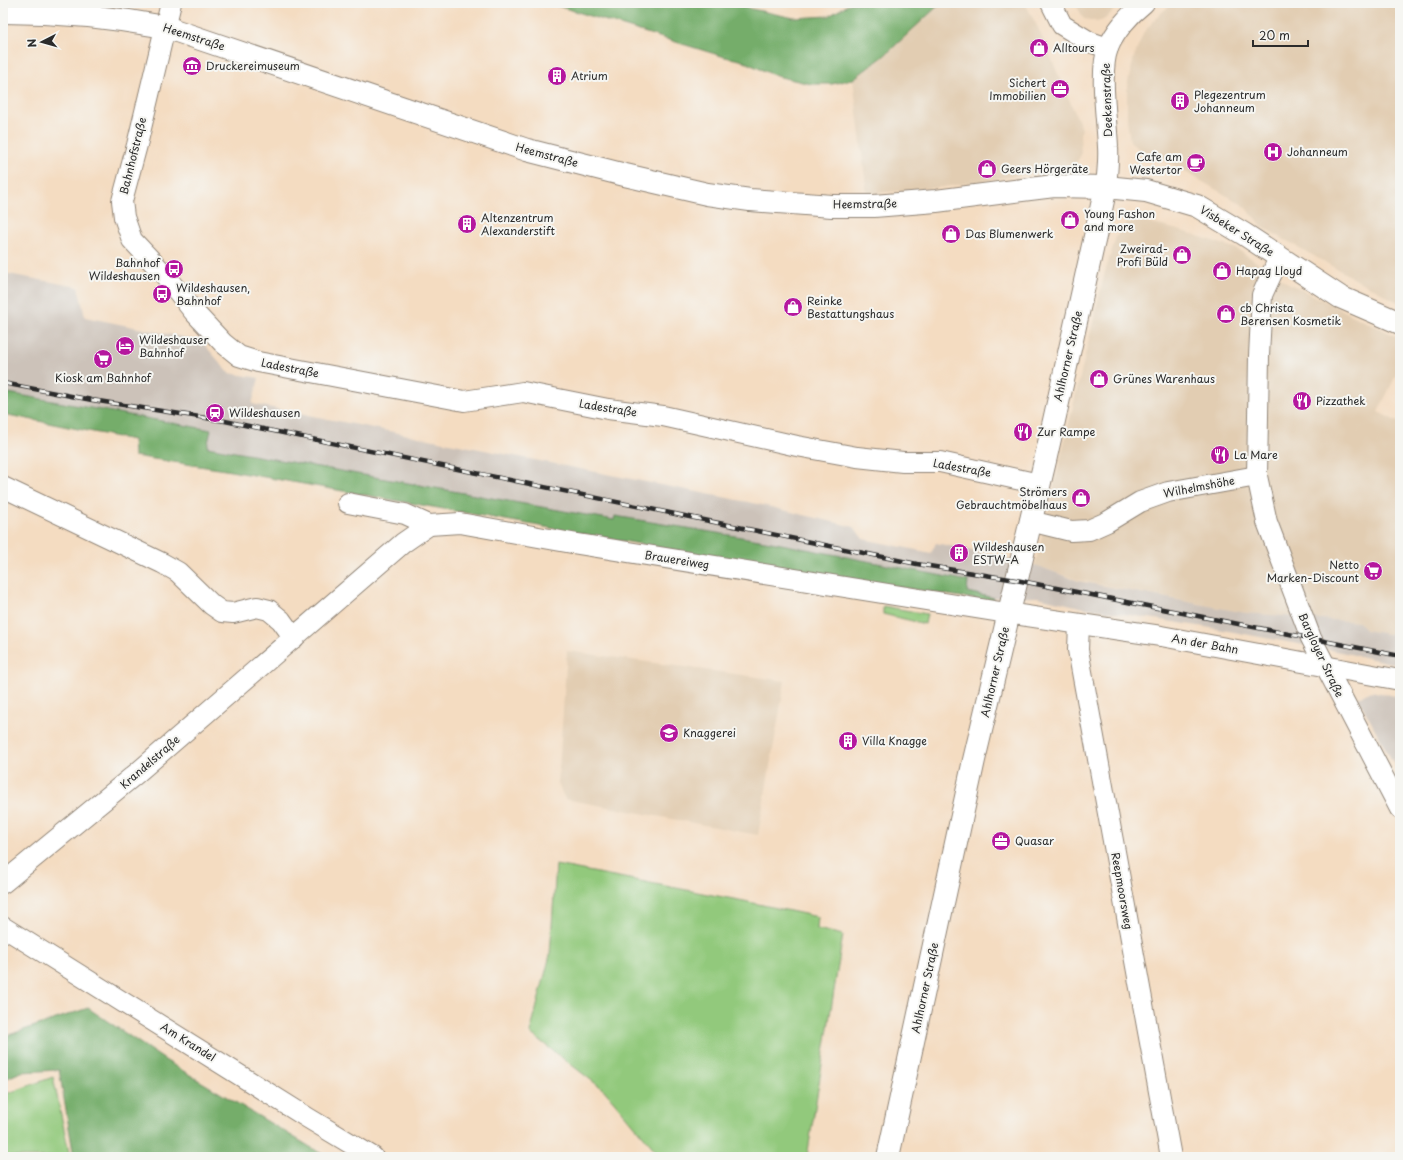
<svg xmlns="http://www.w3.org/2000/svg" width="1403" height="1160" font-family="'Playpen Sans',sans-serif">
<rect width="100%" height="100%" fill="#f6f6f2"/>
<filter id="ink" filterUnits="userSpaceOnUse"><feTurbulence type="fractalNoise" baseFrequency=".025" numOctaves="2"/><feDisplacementMap in="SourceGraphic" scale="8" xChannelSelector="R" yChannelSelector="G"/><feConvolveMatrix kernelMatrix="1 2 1 2 8 2 1 2 1" color-interpolation-filters="sRGB"/></filter>
<filter id="wash" filterUnits="userSpaceOnUse"><feTurbulence type="fractalNoise" baseFrequency=".012" numOctaves="4" result="noise"/><feDisplacementMap in="SourceGraphic" scale="16" xChannelSelector="R" yChannelSelector="G"/><feGaussianBlur stdDeviation="0.9" result="paint"/><feColorMatrix in="noise" values="0 0 0 0 0 0 0 0 0 0 0 0 0 0 0 0 0 1.4 0 .05"/><feComposite in="paint" operator="in"/></filter>
<g filter="url(#wash)">
<rect width="100%" height="100%" fill="#f4dcc1"/>
<g fill="#e2cdb2">
<path d="M 941,3 L 1025,3 L 1038,28 L 1082,129 L 1080,134 L 1081,155 L 1076,163 L 1060,169 L 944,187 L 867,194 L 853,79 L 884,56 Z"/>
<path d="M 1075,3 L 1121,3 L 1105,19 L 1097,21 L 1084,19 Z"/>
<path d="M 1173,3 L 1400,3 L 1400,303 L 1362,283 L 1264,228 L 1243,205 L 1154,154 L 1140,150 L 1130,141 L 1127,119 L 1127,86 L 1134,57 L 1144,32 L 1161,13 Z"/>
<path d="M 1142,221 L 1182,231 L 1237,249 L 1286,282 L 1360,319 L 1400,338 L 1400,367 L 1378,412 L 1400,423 L 1400,636 L 1365,630 L 1359,622 L 1246,613 L 1079,580 L 1035,565 L 1105,272 L 1116,237 L 1127,223 Z"/>
<path d="M 567,651 L 785,681 L 758,835 L 565,799 L 558,784 Z"/>
</g>
<g fill="#ccc2b9">
<path d="M 3,273 L 78,287 L 85,317 L 192,339 L 203,343 L 229,373 L 259,378 L 252,404 L 758,504 L 854,527 L 863,539 L 931,553 L 936,543 L 1035,565 L 1079,581 L 1246,613 L 1359,622 L 1365,630 L 1400,636 L 1400,665 L 1336,651 L 1223,630 L 1080,607 L 1038,597 L 994,598 L 967,592 L 968,581 L 771,542 L 615,516 L 614,520 L 207,447 L 211,430 L 3,392 Z"/>
<path d="M 1371,691 L 1400,697 L 1400,775 L 1358,698 Z"/>
</g>
<g fill="#92c97b" stroke="#5e7a53">
<path d="M 883,606 L 927,614 L 925,624 L 883,614 Z"/>
<path d="M 556,865 L 744,901 L 818,917 L 817,929 L 843,935 L 807,1157 L 661,1157 L 604,1090 L 530,1033 L 550,955 Z"/>
<path d="M 53,1077 L 70,1157 L 3,1157 L 3,1095 Z"/>
</g>
<g fill="#75ad6b" stroke="#506c4b">
<path d="M 548,3 L 735,3 L 752,9 L 794,18 L 829,16 L 851,3 L 941,3 L 884,56 L 853,79 L 832,84 L 811,84 L 776,76 L 740,60 L 725,57 Z"/>
<path d="M 3,392 L 211,430 L 207,447 L 614,520 L 615,516 L 771,542 L 968,581 L 967,592 L 994,598 L 993,602 L 741,562 L 225,470 L 134,456 L 133,440 L 3,414 Z"/>
<path d="M 88,1008 L 165,1060 L 327,1157 L 74,1157 L 59,1070 L 21,1072 L 3,1080 L 3,1037 Z"/>
</g>
</g>
<g filter="url(#ink)">
<g fill="none" stroke-linecap="round" stroke-linejoin="round">
<defs>
<g id="street">
<path d="M 171,3 L 137,145 L 122,201 L 124,217 L 132,240 L 163,273 L 194,312 L 223,343 L 239,356 L 258,362 L 464,401 L 523,392 L 608,409 L 663,416 L 797,446 L 857,457 L 903,462 L 940,462 L 1039,484"/>
<path d="M 1051,3 L 1062,25 L 1090,42 L 1108,48"/>
<path d="M 1106,187 C 1107,174 1109,160 1108,147 C 1107,121 1099,71 1108,48 C 1115,31 1130,14 1144,3"/>
<path d="M 1279,258 L 1262,295 L 1259,356 L 1257,476 L 1267,522 L 1311,638 L 1400,809"/>
<path d="M 3,487 L 162,563 L 178,572 L 212,605 L 222,612 L 233,613 L 257,607 L 269,610 L 281,620 L 294,638"/>
<path d="M 348,503 L 405,514 L 429,525 L 460,523 L 572,543 L 994,611 L 1161,636 L 1400,680"/>
<path d="M 1030,521 L 1071,531 L 1089,530 L 1107,522 L 1140,502 L 1168,492 L 1257,476"/>
<path d="M 1079,624 L 1078,650 L 1171,1157"/>
<path d="M 3,883 L 137,773 L 403,543 L 429,525"/>
<path d="M 3,927 L 308,1118 L 373,1157"/>
</g>
<g id="secondary">
<path d="M 3,12 C 58,12 111,17 165,27 L 527,150 L 625,175 L 707,194 L 750,200 L 832,206 L 874,206 L 936,201 L 1054,186 L 1106,187 L 1146,191 L 1197,206 L 1244,234 L 1340,297 L 1400,323"/>
<path d="M 888,1157 L 974,760 L 1045,461 L 1106,187"/>
</g>
</defs>
<use href="#street" stroke="#908476" stroke-width="22"/>
<use href="#secondary" stroke="#908476" stroke-width="24"/>
<use href="#street" stroke="#fff" stroke-width="20"/>
<use href="#secondary" stroke="#fff" stroke-width="22"/>
<defs>
<path id="rail" d="M 3,383 L 92,400 L 225,421 L 917,564 L 1016,580 L 1400,656"/>
</defs>
<use href="#rail" stroke="#2b2b2b" stroke-width="4.5"/>
<use href="#rail" stroke="#f6f6f2" stroke-width="3" stroke-dasharray="9" stroke-linecap="butt"/>
</g>
</g>
<defs>
<symbol id="shop-disc" viewBox="-11 -11 22 22"><circle r="9.5" fill="#b5179e" stroke="#f6f6f2"/><path d="M-5-2.5h2.3a2.7 3.5 0 0 1 5.4 0H5L5.5 6h-11ZM-1.5-2.5h3a1.5 2.3 0 0 0-3 0Z" fill="#fff"/></symbol>
<symbol id="museum-disc" viewBox="-11 -11 22 22"><circle r="9.5" fill="#b5179e" stroke="#f6f6f2"/><path d="M0-6L6-3V-2H-6V-3ZM-5-1h2V3h-2ZM-1-1h2V3h-2ZM3-1h2V3H3ZM-6 4H6V6H-6Z" fill="#fff"/></symbol>
<symbol id="building-disc" viewBox="-11 -11 22 22"><circle r="9.5" fill="#b5179e" stroke="#f6f6f2"/><path d="M-4-6H4V6H1V3H-1V6H-4ZM-2.5-4.3h1.7v1.8h-1.7ZM.8-4.3h1.7v1.8H.8ZM-2.5-1h1.7V.8h-1.7ZM.8-1h1.7V.8H.8Z" fill="#fff"/></symbol>
<symbol id="office-disc" viewBox="-11 -11 22 22"><circle r="9.5" fill="#b5179e" stroke="#f6f6f2"/><path d="M-6-3h4V-5.5h4V-3h4V5H-6ZM-1-4.5V-3h2v-1.5ZM-6 0V1H6V0Z" fill="#fff"/></symbol>
<symbol id="hospital-disc" viewBox="-11 -11 22 22"><circle r="9.5" fill="#b5179e" stroke="#f6f6f2"/><path d="M-5-5h3v3.5h4V-5h3V5h-3V1.5h-4V5h-3Z" fill="#fff"/></symbol>
<symbol id="cafe-disc" viewBox="-11 -11 22 22"><circle r="9.5" fill="#b5179e" stroke="#f6f6f2"/><path d="M-5.5-4.5H6V0H3Q3 3.5 0 3.5H-2.5Q-5.5 3.5-5.5 0ZM3-3.2v2h1.7v-2ZM-6 4.5H4V6H-6Z" fill="#fff"/></symbol>
<symbol id="bus-disc" viewBox="-11 -11 22 22"><circle r="9.5" fill="#b5179e" stroke="#f6f6f2"/><path d="M-5-6H5V4H4V6H2V4H-2V6H-4V4H-5ZM-3.5-4V0h7V-4ZM-3.5 1.2v1.5H-2V1.2ZM2 1.2v1.5H3.5V1.2Z" fill="#fff"/></symbol>
<symbol id="hotel-disc" viewBox="-11 -11 22 22"><circle r="9.5" fill="#b5179e" stroke="#f6f6f2"/><path d="M-6-4.5h1.5V1H6V5H4.5V3h-9V5H-6ZM-4 0a1.8 1.8 0 1 1 3.6 0ZM.5 0V-2.5h3Q6-2.5 6 0Z" fill="#fff"/></symbol>
<symbol id="supermarket-disc" viewBox="-11 -11 22 22"><circle r="9.5" fill="#b5179e" stroke="#f6f6f2"/><path d="M-6-5.5h2.5l.6 2H6L4.5 2H-2.5L-4.4-4H-6ZM-1.5 3.2a1.3 1.3 0 1 0 .1 0ZM3 3.2a1.3 1.3 0 1 0 .1 0Z" fill="#fff"/></symbol>
<symbol id="restaurant-disc" viewBox="-11 -11 22 22"><circle r="9.5" fill="#b5179e" stroke="#f6f6f2"/><path d="M-5-6h1v4h1v-4h1v4h1v-4h1v5L-1.5 .5V6h-2V.5L-5-1ZM5-6V6H3V1.5H1.5Q1.5-4 5-6Z" fill="#fff"/></symbol>
<symbol id="station-disc" viewBox="-11 -11 22 22"><circle r="9.5" fill="#b5179e" stroke="#f6f6f2"/><path d="M-3-6H3Q5-6 5-4V2Q5 4 3 4L4.5 6H3L1.5 4h-3L-3 6H-4.5L-3 4Q-5 4-5 2V-4Q-5-6-3-6ZM-3.5-4v3h7v-3ZM-3.5 1v1.5H-2V1ZM2 1v1.5H3.5V1Z" fill="#fff"/></symbol>
<symbol id="school-disc" viewBox="-11 -11 22 22"><circle r="9.5" fill="#b5179e" stroke="#f6f6f2"/><path d="M0-5L7-2L0 1L-7-2ZM-4 1L0 2.5L4 1V4Q0 6-4 4Z" fill="#fff"/></symbol>
</defs>
<g fill-rule="evenodd">
<use href="#shop-disc" x="1028" y="37" width="22" height="22"/>
<use href="#museum-disc" x="181" y="55" width="22" height="22"/>
<use href="#building-disc" x="546" y="65" width="22" height="22"/>
<use href="#office-disc" x="1049" y="78" width="22" height="22"/>
<use href="#building-disc" x="1169" y="90" width="22" height="22"/>
<use href="#hospital-disc" x="1262" y="141" width="22" height="22"/>
<use href="#cafe-disc" x="1185" y="152" width="22" height="22"/>
<use href="#shop-disc" x="976" y="158" width="22" height="22"/>
<use href="#shop-disc" x="1059" y="209" width="22" height="22"/>
<use href="#building-disc" x="456" y="213" width="22" height="22"/>
<use href="#shop-disc" x="940" y="223" width="22" height="22"/>
<use href="#shop-disc" x="1171" y="244" width="22" height="22"/>
<use href="#bus-disc" x="163" y="258" width="22" height="22"/>
<use href="#shop-disc" x="1211" y="260" width="22" height="22"/>
<use href="#bus-disc" x="151" y="283" width="22" height="22"/>
<use href="#shop-disc" x="782" y="296" width="22" height="22"/>
<use href="#shop-disc" x="1215" y="303" width="22" height="22"/>
<use href="#hotel-disc" x="114" y="335" width="22" height="22"/>
<use href="#supermarket-disc" x="92" y="348" width="22" height="22"/>
<use href="#shop-disc" x="1088" y="368" width="22" height="22"/>
<use href="#restaurant-disc" x="1291" y="390" width="22" height="22"/>
<use href="#station-disc" x="204" y="402" width="22" height="22"/>
<use href="#restaurant-disc" x="1012" y="421" width="22" height="22"/>
<use href="#restaurant-disc" x="1209" y="444" width="22" height="22"/>
<use href="#shop-disc" x="1070" y="487" width="22" height="22"/>
<use href="#building-disc" x="948" y="542" width="22" height="22"/>
<use href="#supermarket-disc" x="1362" y="560" width="22" height="22"/>
<use href="#school-disc" x="658" y="722" width="22" height="22"/>
<use href="#building-disc" x="837" y="730" width="22" height="22"/>
<use href="#office-disc" x="990" y="830" width="22" height="22"/>
</g>
<g text-anchor="middle" stroke-width="4" stroke-linejoin="round" paint-order="stroke">
<g font-size="11" fill="#2b2b2b" stroke="#f6f6f2">
<text transform="translate(194 37) rotate(18)" y="4">Heemstraße</text>
<text transform="translate(1107 100) rotate(-92)" y="4">Deekenstraße</text>
<text transform="translate(547 155) rotate(15)" y="4">Heemstraße</text>
<text transform="translate(133 156) rotate(-76)" y="4">Bahnhofstraße</text>
<text transform="translate(865 204) rotate(-1)" y="4">Heemstraße</text>
<text transform="translate(1237 231) rotate(32)" y="4">Visbeker Straße</text>
<text transform="translate(1068 356) rotate(-77)" y="4">Ahlhorner Straße</text>
<text transform="translate(290 368) rotate(11)" y="4">Ladestraße</text>
<text transform="translate(608 408) rotate(9)" y="4">Ladestraße</text>
<text transform="translate(962 468) rotate(10)" y="4">Ladestraße</text>
<text transform="translate(1199 487) rotate(-11)" y="4">Wilhelmshöhe</text>
<text transform="translate(677 560) rotate(9)" y="4">Brauereiweg</text>
<text transform="translate(1205 644) rotate(10)" y="4">An der Bahn</text>
<text transform="translate(1321 655) rotate(65)" y="4">Bargloyer Straße</text>
<text transform="translate(995 672) rotate(-77)" y="4">Ahlhorner Straße</text>
<text transform="translate(150 762) rotate(-41)" y="4">Krandelstraße</text>
<text transform="translate(1122 891) rotate(80)" y="4">Reepmoorsweg</text>
<text transform="translate(925 988) rotate(-78)" y="4">Ahlhorner Straße</text>
<text transform="translate(188 1042) rotate(32)" y="4">Am Krandel</text>
</g>
<g font-size="11" fill="#2b2b2b" stroke="#f6f6f2" text-anchor="start">
<text x="1053" y="52">Alltours</text>
<text x="206" y="70">Druckereimuseum</text>
<text x="571" y="80">Atrium</text>
<text x="1046" y="87" text-anchor="end">Sichert<tspan x="1046" dy="13">Immobilien</tspan></text>
<text x="1194" y="99">Plegezentrum<tspan x="1194" dy="13">Johanneum</tspan></text>
<text x="1287" y="156">Johanneum</text>
<text x="1182" y="161" text-anchor="end">Cafe am<tspan x="1182" dy="13">Westertor</tspan></text>
<text x="1001" y="173">Geers Hörgeräte</text>
<text x="1084" y="218">Young Fashon<tspan x="1084" dy="13">and more</tspan></text>
<text x="481" y="222">Altenzentrum<tspan x="481" dy="13">Alexanderstift</tspan></text>
<text x="965" y="238">Das Blumenwerk</text>
<text x="1168" y="253" text-anchor="end">Zweirad-<tspan x="1168" dy="13">Profi Büld</tspan></text>
<text x="160" y="267" text-anchor="end">Bahnhof<tspan x="160" dy="13">Wildeshausen</tspan></text>
<text x="1236" y="275">Hapag Lloyd</text>
<text x="176" y="292">Wildeshausen,<tspan x="176" dy="13">Bahnhof</tspan></text>
<text x="807" y="305">Reinke<tspan x="807" dy="13">Bestattungshaus</tspan></text>
<text x="1240" y="312">cb Christa<tspan x="1240" dy="13">Berensen Kosmetik</tspan></text>
<text x="139" y="344">Wildeshauser<tspan x="139" dy="13">Bahnhof</tspan></text>
<text x="103" y="382" text-anchor="middle">Kiosk am Bahnhof</text>
<text x="1113" y="383">Grünes Warenhaus</text>
<text x="1316" y="405">Pizzathek</text>
<text x="229" y="417">Wildeshausen</text>
<text x="1037" y="436">Zur Rampe</text>
<text x="1234" y="459">La Mare</text>
<text x="1067" y="496" text-anchor="end">Strömers<tspan x="1067" dy="13">Gebrauchtmöbelhaus</tspan></text>
<text x="973" y="551">Wildeshausen<tspan x="973" dy="13">ESTW-A</tspan></text>
<text x="1359" y="569" text-anchor="end">Netto<tspan x="1359" dy="13">Marken-Discount</tspan></text>
<text x="683" y="737">Knaggerei</text>
<text x="862" y="745">Villa Knagge</text>
<text x="1015" y="845">Quasar</text>
</g>
</g>
<rect width="1403" height="1160" fill="none" stroke="#f6f6f2" stroke-width="16"/>
<g transform="translate(42 42) rotate(264)" stroke="#f6f6f2" stroke-width="3" paint-order="stroke">
<path d="M0-3L7 15L0 10L-7 15Z" fill="#2b2b2b"/>
<text y="-6" font-size="11" font-weight="bold" text-anchor="middle" fill="#2b2b2b">N</text>
</g>
<path d="M1253 40v6h55v-6" fill="none" stroke="#2b2b2b" stroke-width="2"/>
<text x="1259" y="40" font-size="12" fill="#2b2b2b" stroke="#f6f6f2" stroke-width="3" paint-order="stroke">20 m</text>
</svg>
